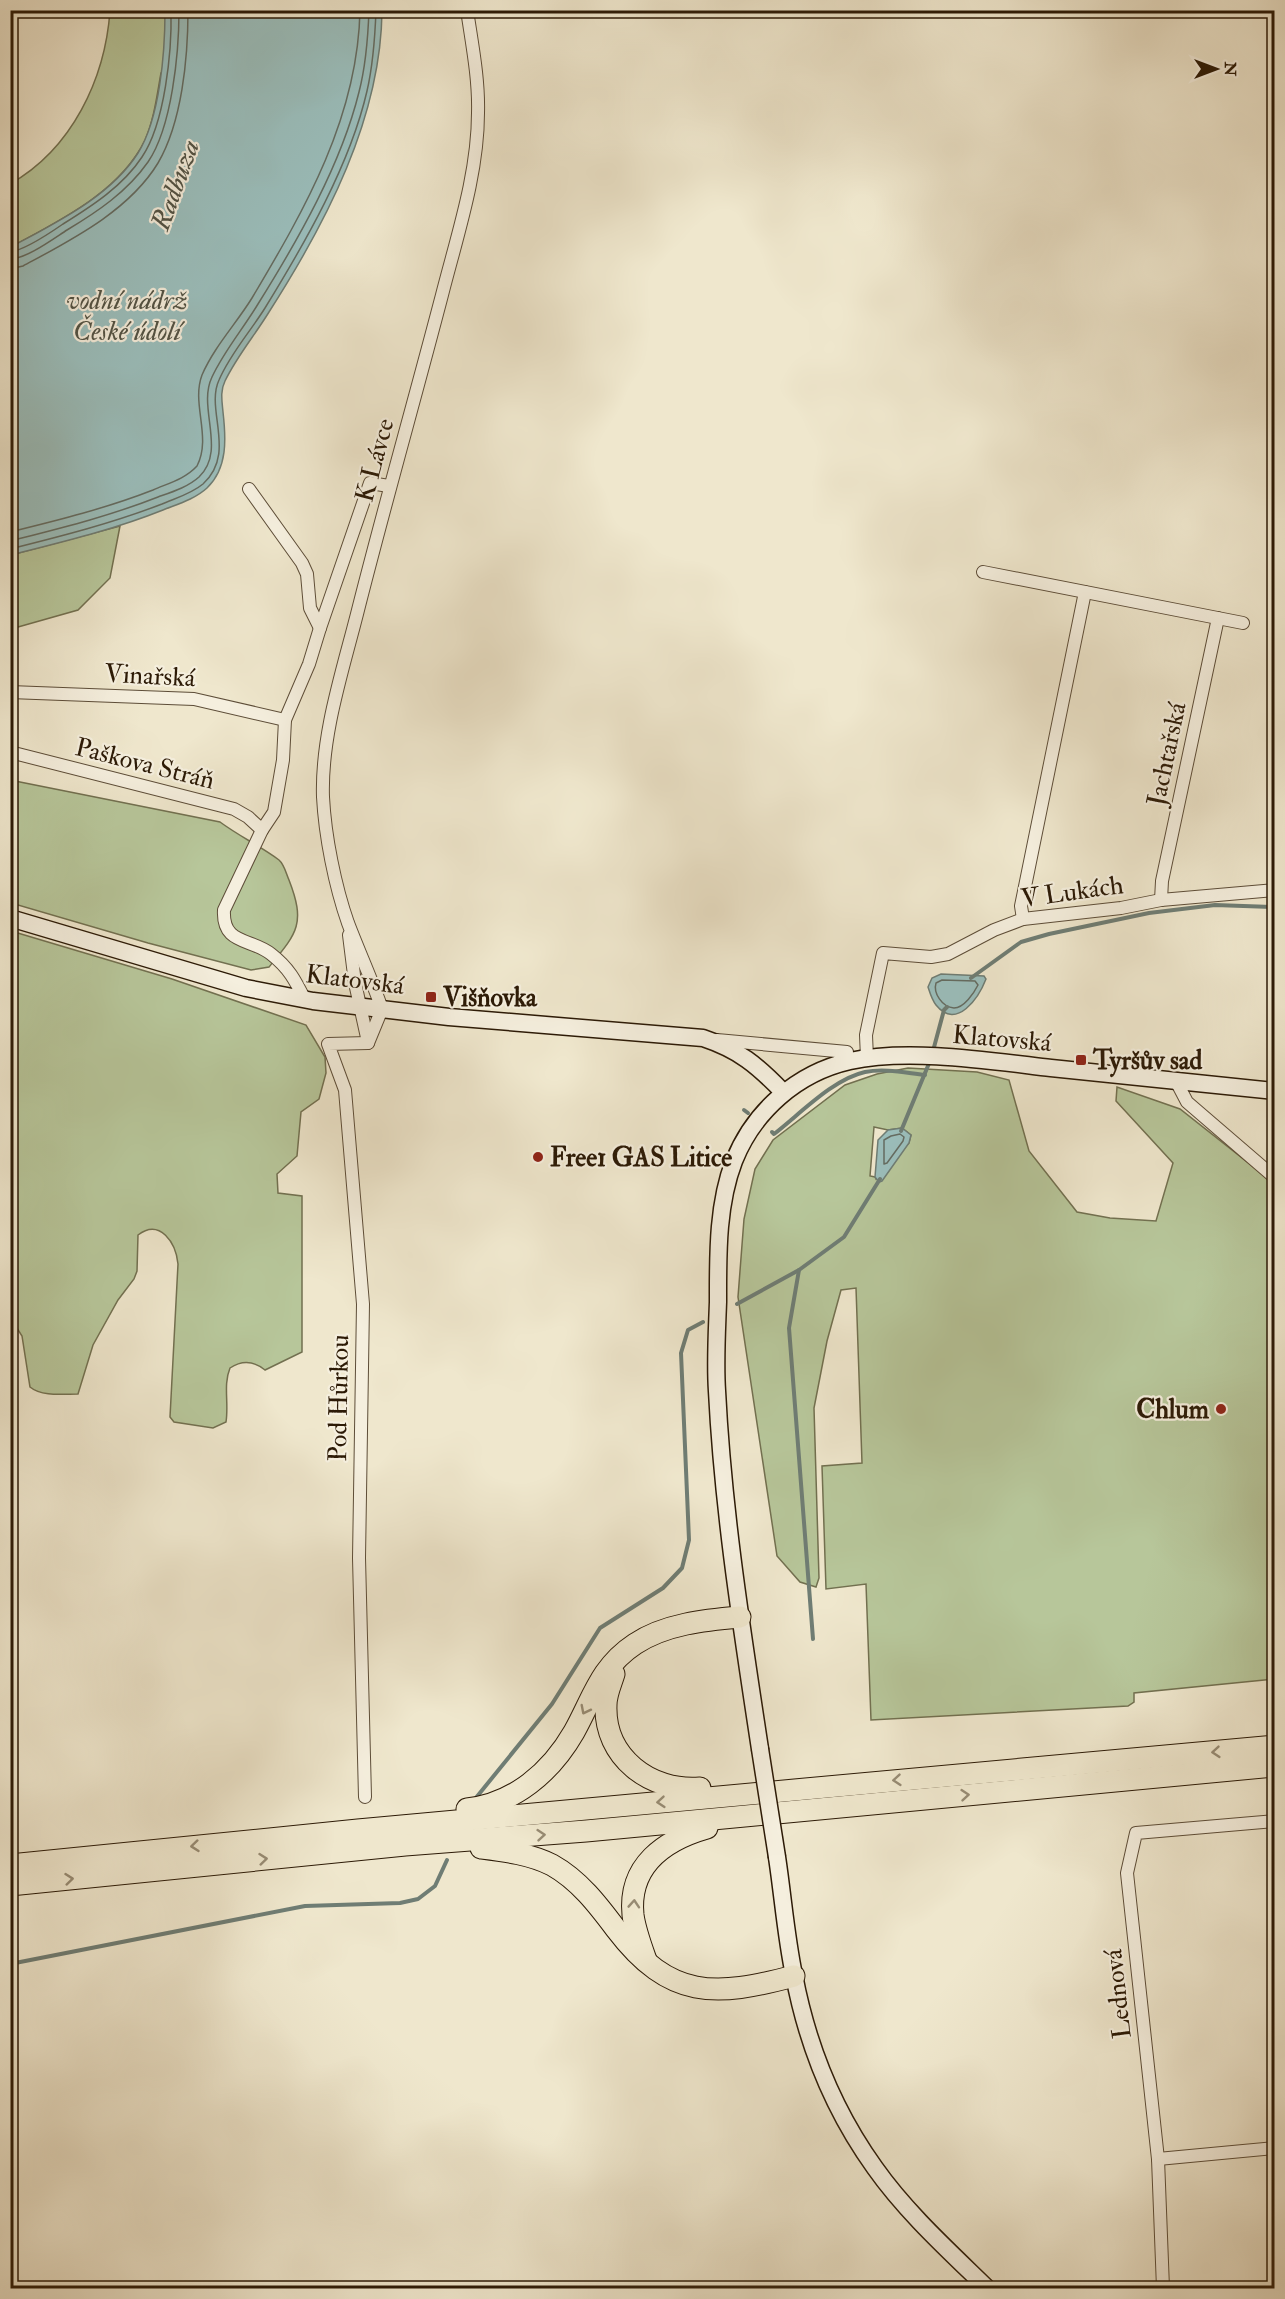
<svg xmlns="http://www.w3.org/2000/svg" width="1285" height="2299" font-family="'IM FELL Double Pica',serif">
<rect width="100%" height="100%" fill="#efe7cd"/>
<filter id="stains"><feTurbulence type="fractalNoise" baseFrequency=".00333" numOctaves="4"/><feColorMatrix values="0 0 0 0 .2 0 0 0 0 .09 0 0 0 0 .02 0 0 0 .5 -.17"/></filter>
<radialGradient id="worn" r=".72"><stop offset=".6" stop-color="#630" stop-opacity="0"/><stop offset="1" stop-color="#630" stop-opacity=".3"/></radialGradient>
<g fill="#b7c69a" stroke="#727050" stroke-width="1.5" fill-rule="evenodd">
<path d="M 110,11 L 276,11 L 161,73 C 157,95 154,120 145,140 C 120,192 59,221 11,247 L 10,184 C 72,149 105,79 110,11 Z"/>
<path d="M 120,526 L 110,578 L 78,610 L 11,629 L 11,555 Z"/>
<path d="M 10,780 L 220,822 C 239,836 260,846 279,860 C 284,864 286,873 289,880 C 306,924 297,933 269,967 L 251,970 L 148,943 L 11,903 Z"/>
<path d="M 11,931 L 172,979 L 306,1025 L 325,1057 L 326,1073 L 319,1099 L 301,1112 L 297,1156 L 277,1174 L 278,1193 L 302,1196 L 302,1352 L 265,1370 C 254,1361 242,1360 230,1368 C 223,1385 229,1403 226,1422 L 213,1428 L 174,1422 L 170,1417 L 178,1264 C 176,1243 160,1218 138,1235 L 137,1271 L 134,1279 L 118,1300 L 93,1345 L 78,1394 C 63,1394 42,1397 30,1387 L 22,1336 L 10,1317 Z"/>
<path d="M 908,1068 L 977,1072 L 1009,1080 L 1029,1151 L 1077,1212 L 1110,1218 L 1156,1221 L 1173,1163 L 1116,1101 L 1117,1087 L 1180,1109 L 1274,1183 L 1274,1679 L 1134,1693 L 1134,1702 L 1128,1706 L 871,1720 L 866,1584 L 826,1589 L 822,1466 L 862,1463 L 856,1288 L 841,1290 L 827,1341 L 814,1408 L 819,1578 L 816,1587 L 800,1582 L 777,1556 L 738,1297 L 744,1219 L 755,1169 L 773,1140 L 845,1085 L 877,1074 ZM 874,1127 L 888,1130 L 902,1128 L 911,1135 L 909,1143 L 876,1179 L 875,1177 L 870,1176 Z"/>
</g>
<g fill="#9bbfbd" stroke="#6f7d74" stroke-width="1.5">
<path d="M 165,11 L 382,11 C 381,118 326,223 269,312 C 255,335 237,356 225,381 C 220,391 222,401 223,412 C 226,438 228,468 207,488 C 195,499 178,504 163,510 C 113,530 62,542 11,555 L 11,247 C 55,223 110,197 138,153 C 160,118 165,52 165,11 Z"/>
<path d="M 941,974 L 984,976 L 986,979 C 979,997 957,1031 936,1005 C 932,1000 930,993 928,987 L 932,978 Z"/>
<path d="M 902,1128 L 911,1135 L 909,1143 L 882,1181 L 879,1182 L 875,1177 L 878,1140 L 888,1130 Z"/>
</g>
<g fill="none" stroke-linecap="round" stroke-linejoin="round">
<g stroke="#646c62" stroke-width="1.5">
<path d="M 10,252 C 25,250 50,233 63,224 C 92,206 123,186 142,157 C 165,123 172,51 171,10"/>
<path d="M 10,259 C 26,259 53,239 67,230 C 97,212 127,192 148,162 C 172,127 179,53 179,10"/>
<path d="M 10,269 L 23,266 C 71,240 129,211 158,163 C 182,122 188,58 188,10"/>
<path d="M 10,532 C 59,520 107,508 153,490 C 169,483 185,479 197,466 C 212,437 191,404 202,375 C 214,347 236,324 252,298 C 305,209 358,117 360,10"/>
<path d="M 10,541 C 61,528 110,516 158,497 C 172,492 188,487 199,477 C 227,450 197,408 212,377 C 224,351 243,329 258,304 C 298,240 341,165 359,92 C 366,65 368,38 369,10"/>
<path d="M 10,549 C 62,536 113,523 162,504 C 176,498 191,494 203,484 C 237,453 205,410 219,380 C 230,354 250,332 265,308 C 305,243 350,165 367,91 C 373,65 375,38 376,10"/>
<path d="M 942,980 L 975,981 L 978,985 C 974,993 964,1008 954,1008 C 942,1007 933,993 936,983 Z"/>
<path d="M 900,1134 L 904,1137 L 903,1141 L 887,1163 L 884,1164 L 884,1140 L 891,1136 Z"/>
</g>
<g stroke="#6f7d74" stroke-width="4">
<path d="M 971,978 L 1021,942 L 1049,934 L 1149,913 L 1215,905 L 1274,907"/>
<path d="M 933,1051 L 944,1010 L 947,1007"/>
<path d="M 744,1110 L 748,1113"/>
<path d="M 901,1131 L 930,1061"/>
<path d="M 772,1132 L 774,1134 C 800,1114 833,1079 865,1072 C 885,1068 906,1073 925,1075"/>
<path d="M 799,1270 L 789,1328 L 813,1639"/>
<path d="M 737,1304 L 799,1270 L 844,1237 L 880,1179"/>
<path d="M 475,1799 L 552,1704 L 600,1628 L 663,1588 L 682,1568 L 689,1540 L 681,1353 L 688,1330 L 703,1322"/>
<path d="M 10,1964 L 305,1906 L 400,1903 L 418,1899 L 435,1886 L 447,1860"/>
</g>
<defs>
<g id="street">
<path d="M 249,489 L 302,563 L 307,574 L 310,608 L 320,628"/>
<path d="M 983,572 L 1243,623"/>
<path d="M 10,692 L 194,699 L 285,720"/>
<path d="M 10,752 L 234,809 L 248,817 L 262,830"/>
<path d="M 1161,900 L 1162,881 L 1218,618"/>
<path d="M 1023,919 L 1021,906 L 1085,592"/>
<path d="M 349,935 L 355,983 L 368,1042"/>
<path d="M 305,1000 C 295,980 289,968 271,954 C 251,938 222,945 224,910 L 262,830 L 274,812 L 283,760 L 285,720 L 309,664 L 320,628 L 370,483 L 389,486"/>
<path d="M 717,1040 L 847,1052"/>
<path d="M 368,1043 L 382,1009 C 372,980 359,952 348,923 C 335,886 325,836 323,797 C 321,736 342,673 357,614 C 384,507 414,402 442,295 C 457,236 478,174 478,113 C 479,79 472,44 467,10"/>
<path d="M 867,1058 L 866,1035 L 883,953 L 931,957 L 948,954 L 994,930 L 1023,919 L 1121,908 L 1161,900 L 1274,890"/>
<path d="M 1176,1081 L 1187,1102 L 1274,1177"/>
<path d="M 365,1797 L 359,1558 L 363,1304 L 345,1090 L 328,1044 L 368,1043"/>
<path d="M 1158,2159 L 1274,2148"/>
<path d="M 1163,2288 L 1158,2159 L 1127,1873 L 1136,1833 L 1274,1821"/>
</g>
<g id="secondary">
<path d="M 10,918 L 246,988 L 313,1001 L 449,1017 L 703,1038 C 739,1050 757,1065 783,1092"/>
<path d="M 760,1749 C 742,1630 723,1511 717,1391 C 715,1361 717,1331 718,1302 C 718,1256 717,1205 734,1161 C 754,1111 797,1073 850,1061 C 908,1048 991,1061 1051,1068 C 1125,1076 1200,1083 1274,1091"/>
<path d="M 777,1857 C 783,1897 786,1937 794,1975 C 807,2044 834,2111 875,2168 C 906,2212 949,2251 987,2288"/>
</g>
<g id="highway">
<path d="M 614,1674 C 611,1684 606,1694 606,1705 C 604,1757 650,1792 700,1788"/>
<path d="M 467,1809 C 514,1804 551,1772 574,1732 C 593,1698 600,1667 635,1644 C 665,1624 705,1620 740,1617"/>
<path d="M 481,1848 C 505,1851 530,1854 552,1865 C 579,1880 598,1905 616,1929 C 670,2000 715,1997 794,1976"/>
<path d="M 10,1865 L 358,1830 L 1274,1746"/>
<path d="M 10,1885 L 405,1845 L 586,1831 L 1274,1766"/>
<path d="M 646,1960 C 641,1946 635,1930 633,1915 C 628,1865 665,1840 707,1828"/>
</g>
</defs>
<use href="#street" stroke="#5d4d38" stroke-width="14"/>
<use href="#secondary" stroke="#2c1a06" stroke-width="19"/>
<use href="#highway" stroke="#2c1a06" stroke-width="23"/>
<use href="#street" stroke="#f5efde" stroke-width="12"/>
<use href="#secondary" stroke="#f5efde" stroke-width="16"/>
<use href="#highway" stroke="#efe7cd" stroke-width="21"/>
<defs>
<path id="secondary-bridge" d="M 760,1749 L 777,1857"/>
</defs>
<use href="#secondary-bridge" stroke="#2c1a06" stroke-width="19" stroke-linecap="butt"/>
<use href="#secondary-bridge" stroke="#f5efde" stroke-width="16"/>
</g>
<defs><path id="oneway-chevron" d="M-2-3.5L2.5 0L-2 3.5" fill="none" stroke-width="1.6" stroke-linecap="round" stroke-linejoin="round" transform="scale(1.5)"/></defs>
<g stroke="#978b73">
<use href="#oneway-chevron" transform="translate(585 1710) rotate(117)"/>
<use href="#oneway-chevron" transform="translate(1216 1752) rotate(175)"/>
<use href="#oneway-chevron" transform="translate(897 1780) rotate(175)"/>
<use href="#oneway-chevron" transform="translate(965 1795) rotate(-5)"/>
<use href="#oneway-chevron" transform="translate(661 1802) rotate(175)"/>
<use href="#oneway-chevron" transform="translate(541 1835) rotate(-5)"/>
<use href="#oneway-chevron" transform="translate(195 1846) rotate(174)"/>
<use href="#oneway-chevron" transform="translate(263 1859) rotate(-6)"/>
<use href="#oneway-chevron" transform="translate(69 1879) rotate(-6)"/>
<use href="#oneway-chevron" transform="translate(634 1904) rotate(-86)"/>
</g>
<g fill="#8f2418" stroke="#f5efde" stroke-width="2">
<rect x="425" y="991" width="12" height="12" rx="3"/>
<rect x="1075" y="1054" width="12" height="12" rx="3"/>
<circle cx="538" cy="1157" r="6"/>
<circle cx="1221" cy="1409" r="6"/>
</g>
<g text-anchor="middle" stroke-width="4.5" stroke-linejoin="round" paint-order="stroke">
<g font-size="26" fill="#2c1a06" stroke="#f5efde">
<text transform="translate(374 460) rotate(-75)" y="9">K Lávce</text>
<text transform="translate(150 675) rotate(3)" y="9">Vinařská</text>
<text transform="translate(1166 754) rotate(-78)" y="9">Jachtařská</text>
<text transform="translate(145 763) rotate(14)" y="9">Paškova Stráň</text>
<text transform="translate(1072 891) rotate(-8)" y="9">V Lukách</text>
<text transform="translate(355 979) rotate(7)" y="9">Klatovská</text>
<text transform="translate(1002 1038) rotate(5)" y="9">Klatovská</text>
<text transform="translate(338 1398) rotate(-89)" y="9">Pod Hůrkou</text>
<text transform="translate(1117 1994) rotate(-96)" y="9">Lednová</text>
</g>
<g font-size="26" font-weight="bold" fill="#2c1a06" stroke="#f5efde" text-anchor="start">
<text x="443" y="1006">Višňovka</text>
<text x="1093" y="1069">Tyršův sad</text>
<text x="550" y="1166">Free1 GAS Litice</text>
<text x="1209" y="1418" text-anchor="end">Chlum</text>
</g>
<g font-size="27" font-style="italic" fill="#535446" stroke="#f5efde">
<text transform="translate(175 185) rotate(-70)" y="9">Radbuza</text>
<text x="127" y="309">vodní nádrž<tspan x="127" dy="31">České údolí</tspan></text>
</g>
</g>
<rect width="1285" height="2299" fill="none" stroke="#efe7cd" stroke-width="36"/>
<rect x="12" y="12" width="1261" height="2275" fill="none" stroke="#2c1a06" stroke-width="3"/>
<rect x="18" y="18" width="1249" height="2263" fill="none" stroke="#2c1a06" stroke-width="1.5"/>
<g transform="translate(1216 69) rotate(90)" stroke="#f5efde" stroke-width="4.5" paint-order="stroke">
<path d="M0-4.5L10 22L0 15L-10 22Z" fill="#2c1a06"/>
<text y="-9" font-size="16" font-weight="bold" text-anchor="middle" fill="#2c1a06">N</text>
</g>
<rect width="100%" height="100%" filter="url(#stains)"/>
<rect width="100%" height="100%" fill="url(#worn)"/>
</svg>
